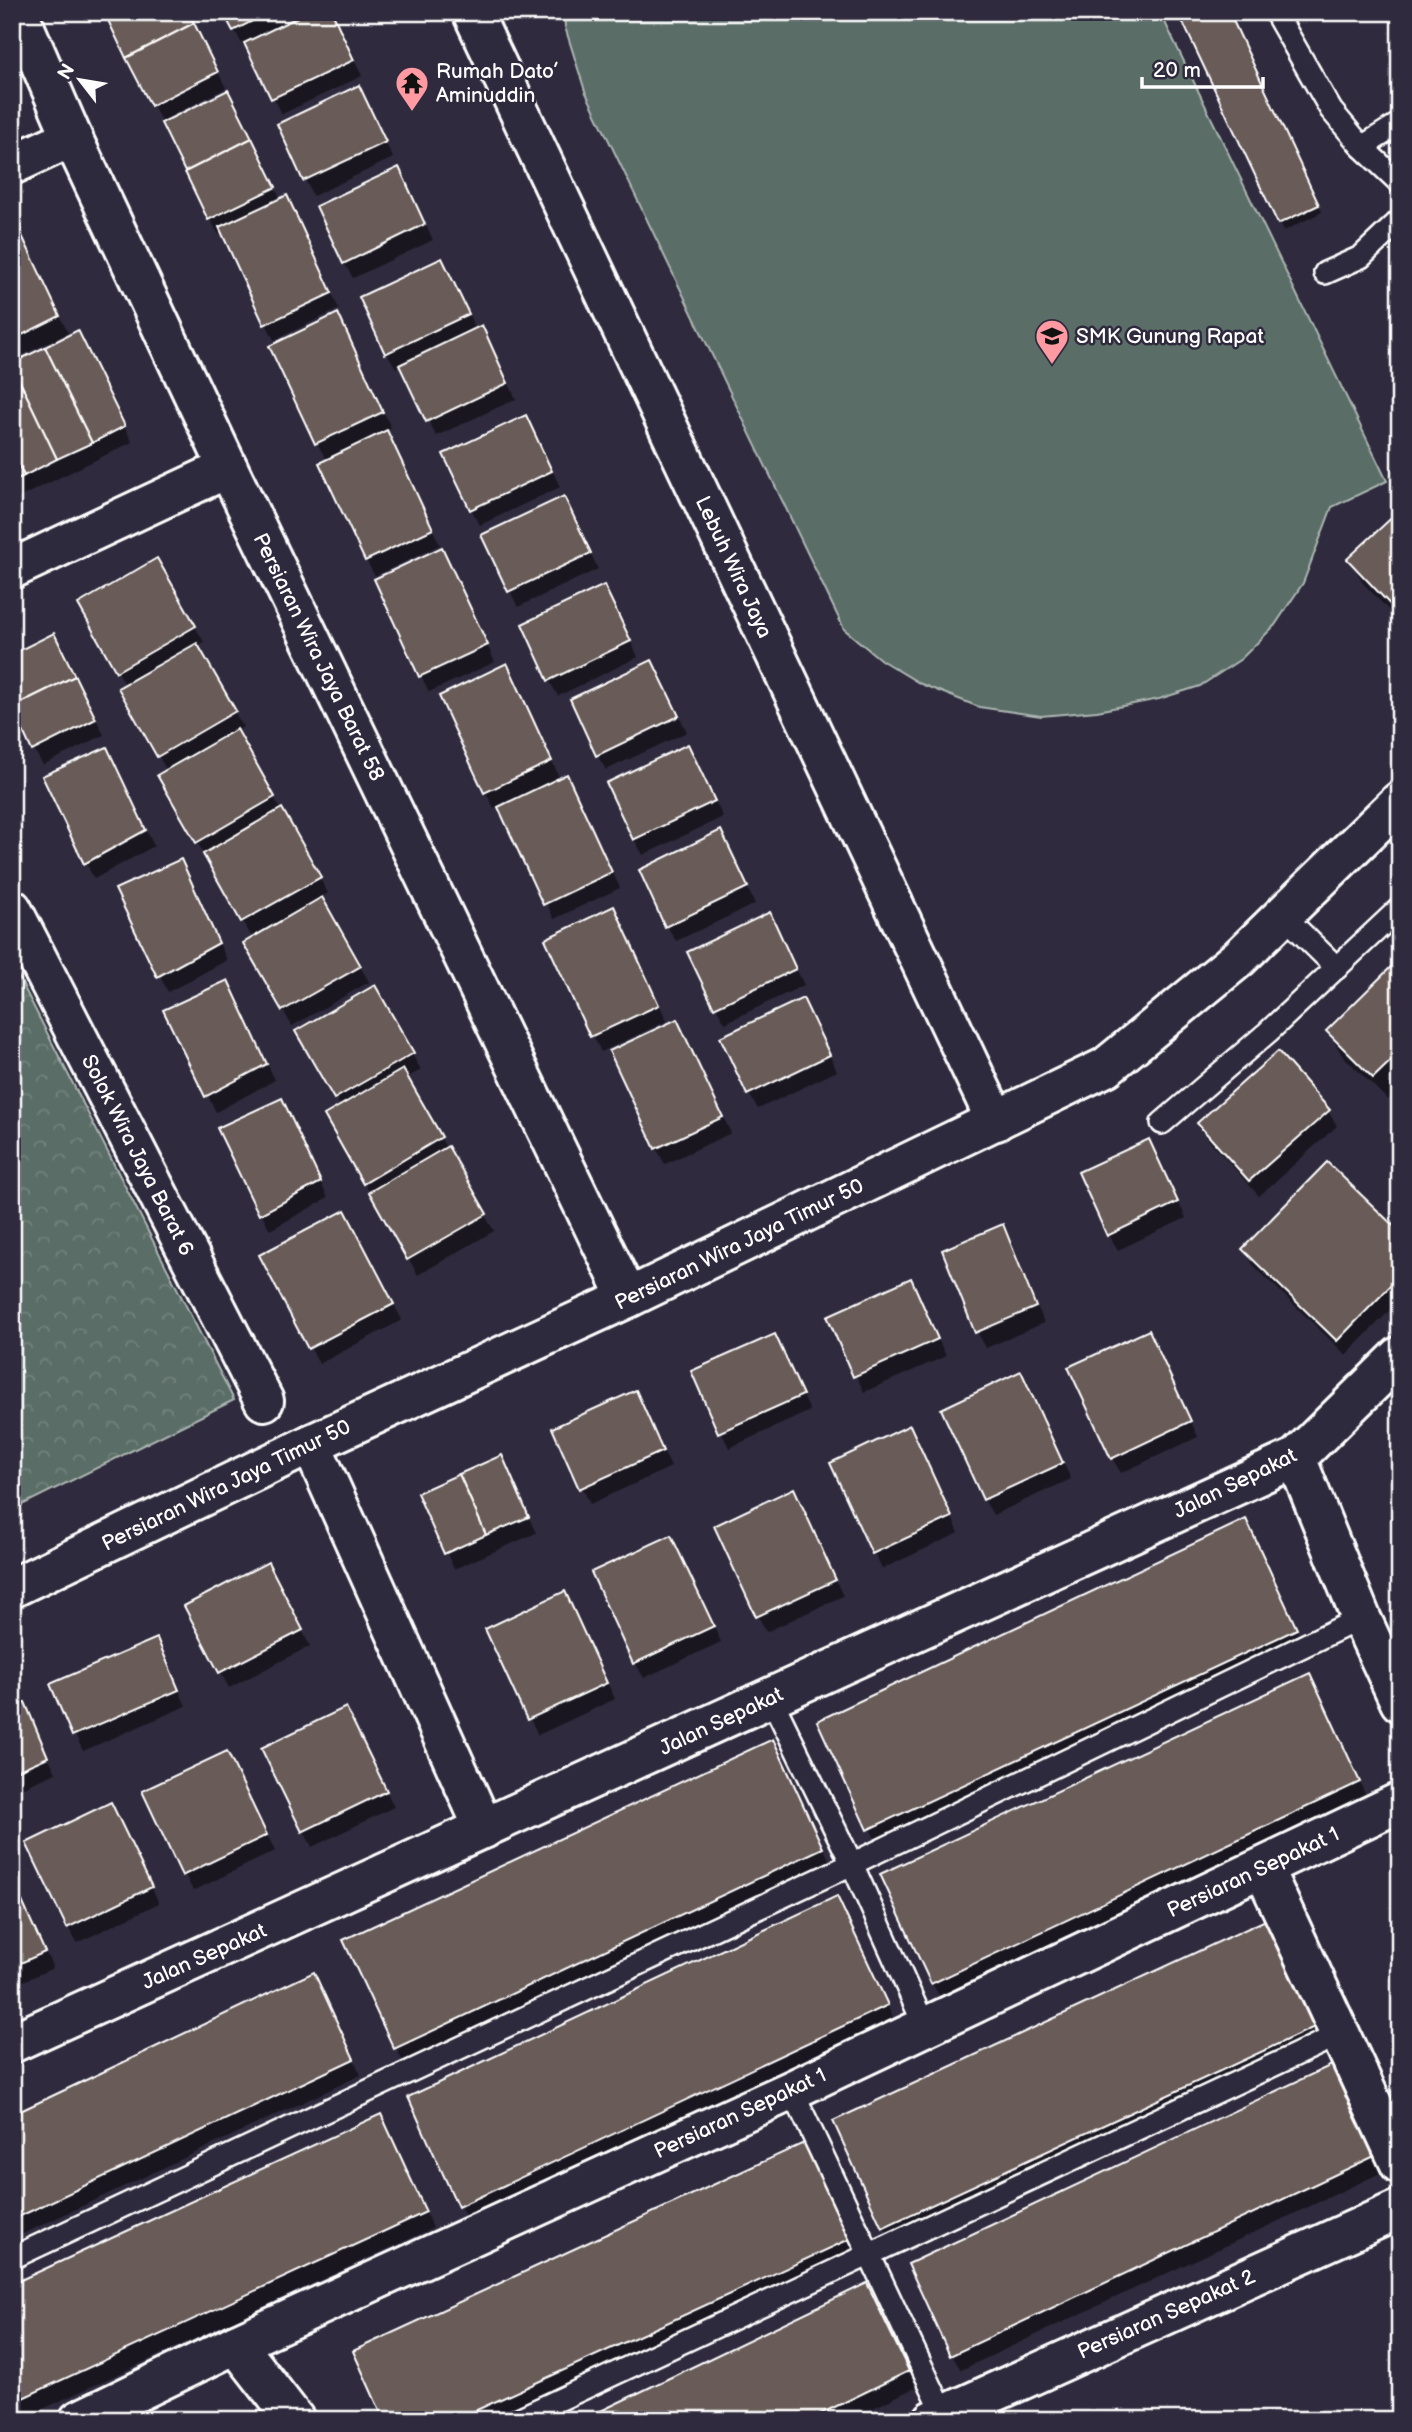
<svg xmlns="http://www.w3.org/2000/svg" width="1412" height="2432" font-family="'Balsamiq Sans',sans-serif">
<defs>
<pattern id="forest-crowns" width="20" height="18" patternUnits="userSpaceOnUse" patternTransform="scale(1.75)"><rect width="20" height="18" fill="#5a6d66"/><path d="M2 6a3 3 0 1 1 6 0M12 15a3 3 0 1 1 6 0" fill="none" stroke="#73837d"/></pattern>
</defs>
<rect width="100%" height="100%" fill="#2f2a3d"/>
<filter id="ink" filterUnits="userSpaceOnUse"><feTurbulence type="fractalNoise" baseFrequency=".0143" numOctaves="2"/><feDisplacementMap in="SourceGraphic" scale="14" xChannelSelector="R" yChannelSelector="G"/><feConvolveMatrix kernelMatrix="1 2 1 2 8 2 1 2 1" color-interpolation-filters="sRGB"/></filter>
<g filter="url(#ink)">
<path fill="#5a6d66" stroke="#acb6b2" stroke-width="2" d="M 564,12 L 1160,12 L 1387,481 L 1332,507 L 1303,583 L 1275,625 L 1241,659 L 1200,686 L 1159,699 L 1097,711 L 1041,716 L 979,707 L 921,684 L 881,660 L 844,629 L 585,91 L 565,27 Z"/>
<path fill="url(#forest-crowns)" stroke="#acb6b2" stroke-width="2" d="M 12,964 L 234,1400 L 12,1510 Z"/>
<g fill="#0007">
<path d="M 106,12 L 188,12 L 226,88 L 161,121 Z"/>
<path d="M 225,12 L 330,12 L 362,76 L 282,114 L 247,44 L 243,46 Z"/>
<path d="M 1180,12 L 1228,12 L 1322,212 L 1284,231 Z"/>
<path d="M 367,103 L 393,158 L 313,196 L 279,125 Z"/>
<path d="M 237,108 L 281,200 L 295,213 L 339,309 L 274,340 L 223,233 L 219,235 L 210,219 L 163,124 Z"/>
<path d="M 407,185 L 433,240 L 353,278 L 344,263 Z"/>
<path d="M 12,227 L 24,241 L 68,333 L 12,360 Z"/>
<path d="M 450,275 L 476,330 L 490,343 L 516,399 L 436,436 L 401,366 L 396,368 L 387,353 Z"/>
<path d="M 346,331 L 391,428 L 385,430 L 440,545 L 375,576 L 366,560 L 327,461 L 317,443 Z"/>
<path d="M 87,348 L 132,442 L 12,501 L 12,365 Z"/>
<path d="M 534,432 L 560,487 L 480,525 L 471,509 Z"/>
<path d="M 1400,512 L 1400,622 L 1363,583 L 1350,559 Z"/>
<path d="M 572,514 L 598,569 L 518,607 L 483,536 Z"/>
<path d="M 156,561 L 204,642 L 197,646 L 243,727 L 236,731 L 328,893 L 321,897 L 369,982 L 292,1026 L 245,944 L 253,939 L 159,776 L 167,771 L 120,689 L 126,686 L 80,604 Z"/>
<path d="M 450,565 L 495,662 L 429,692 L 376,580 Z"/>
<path d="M 612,602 L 638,657 L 558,696 L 549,680 Z"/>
<path d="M 63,651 L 104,735 L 43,765 L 34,750 Z"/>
<path d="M 660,677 L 687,732 L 606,770 L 597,755 Z"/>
<path d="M 515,681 L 560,779 L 575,792 L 620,888 L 554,919 L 500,806 L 494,808 L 486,793 L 441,696 Z"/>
<path d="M 688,746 L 723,817 L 643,855 L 634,839 Z"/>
<path d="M 107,749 L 154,846 L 94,879 L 44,777 Z"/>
<path d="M 721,833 L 755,904 L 676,941 L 667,926 Z"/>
<path d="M 189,877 L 227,960 L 168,992 L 117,890 Z"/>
<path d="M 770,914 L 804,985 L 725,1023 L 716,1007 Z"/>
<path d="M 622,924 L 667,1021 L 601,1052 L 548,940 Z"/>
<path d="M 1400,960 L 1400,1088 L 1388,1100 L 1342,1055 L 1329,1032 Z"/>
<path d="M 228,982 L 275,1080 L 216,1112 L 165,1010 Z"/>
<path d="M 374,988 L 421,1070 L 406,1078 L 494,1231 L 418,1275 L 364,1183 L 341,1107 L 298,1032 Z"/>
<path d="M 811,1016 L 837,1071 L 758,1109 L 749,1094 Z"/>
<path d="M 677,1021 L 731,1133 L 665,1164 L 656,1148 Z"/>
<path d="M 281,1100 L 328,1198 L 270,1230 L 219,1128 Z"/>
<path d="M 1328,1111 L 1337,1126 L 1259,1196 L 1208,1139 L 1199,1123 Z"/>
<path d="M 1157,1157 L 1186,1218 L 1118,1250 L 1109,1235 Z"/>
<path d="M 1002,1226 L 1011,1242 L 1044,1323 L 986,1348 L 977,1332 L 944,1251 Z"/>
<path d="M 354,1228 L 402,1320 L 319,1364 L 262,1256 Z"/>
<path d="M 1400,1235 L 1400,1300 L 1346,1355 L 1253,1265 L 1244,1249 Z"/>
<path d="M 910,1280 L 946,1356 L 864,1392 L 829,1317 Z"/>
<path d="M 775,1336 L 810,1411 L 729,1448 L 693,1372 Z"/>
<path d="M 1157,1348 L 1198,1437 L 1121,1473 L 1112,1458 Z"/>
<path d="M 1021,1374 L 1071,1479 L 993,1515 L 984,1499 Z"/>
<path d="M 636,1392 L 671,1467 L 590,1504 L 554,1429 Z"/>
<path d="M 918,1443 L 959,1533 L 882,1569 L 874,1553 Z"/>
<path d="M 1400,1457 L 1400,1479 L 1392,1465 Z"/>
<path d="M 501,1458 L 536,1533 L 454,1569 L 419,1494 Z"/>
<path d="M 793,1490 L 843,1596 L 766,1632 L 716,1527 Z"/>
<path d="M 1246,1521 L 1304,1645 L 878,1845 L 819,1722 Z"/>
<path d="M 671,1537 L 721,1642 L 644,1678 L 635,1663 Z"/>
<path d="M 276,1580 L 310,1646 L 229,1688 L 186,1607 Z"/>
<path d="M 565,1593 L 615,1699 L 538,1735 L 487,1630 Z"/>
<path d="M 156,1640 L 186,1706 L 83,1751 L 52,1685 Z"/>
<path d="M 1309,1675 L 1367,1798 L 941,1999 L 932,1983 Z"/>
<path d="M 24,1705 L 56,1773 L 12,1792 L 12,1710 Z"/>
<path d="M 346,1709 L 394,1807 L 312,1847 L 263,1749 Z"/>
<path d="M 781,1756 L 831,1864 L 404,2064 L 345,1941 Z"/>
<path d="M 235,1768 L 275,1851 L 193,1891 L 144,1792 Z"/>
<path d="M 111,1804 L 159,1903 L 77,1943 L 68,1927 Z"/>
<path d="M 12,1879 L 53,1968 L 12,1986 Z"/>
<path d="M 837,1898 L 895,2022 L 468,2222 L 460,2206 Z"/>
<path d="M 1280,1935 L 1328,2040 L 893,2242 L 884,2227 Z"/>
<path d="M 322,1990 L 361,2075 L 12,2239 L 12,2117 Z"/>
<path d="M 1338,2064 L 1389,2169 L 961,2370 L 952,2355 Z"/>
<path d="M 389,2132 L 433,2228 L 19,2420 L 12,2420 L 12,2286 Z"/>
<path d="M 814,2160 L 857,2255 L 498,2420 L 386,2420 Z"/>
<path d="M 875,2301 L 916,2387 L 849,2420 L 586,2420 Z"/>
</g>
<g fill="#695b58" stroke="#fff" stroke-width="2">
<path d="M 104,12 L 188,12 L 194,23 L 126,58 Z"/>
<path d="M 223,12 L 270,12 L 233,31 Z"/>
<path d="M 308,12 L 332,12 L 354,60 L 271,99 L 244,43 Z"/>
<path d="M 1178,12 L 1229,12 L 1319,205 L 1278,224 Z"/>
<path d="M 194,23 L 218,72 L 151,106 L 126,58 Z"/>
<path d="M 359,85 L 386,142 L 303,181 L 277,124 Z"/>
<path d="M 228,90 L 252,138 L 185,172 L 161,123 Z"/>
<path d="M 252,138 L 276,187 L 208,220 L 185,172 Z"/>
<path d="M 399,167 L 425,224 L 343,264 L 316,206 Z"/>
<path d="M 287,195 L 332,293 L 264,325 L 219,227 Z"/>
<path d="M 16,223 L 60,316 L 12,340 L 12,225 Z"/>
<path d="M 442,258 L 469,314 L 385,354 L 359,297 Z"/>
<path d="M 338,313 L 383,412 L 315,444 L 269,346 Z"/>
<path d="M 482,325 L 508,383 L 426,422 L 399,365 Z"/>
<path d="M 78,330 L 125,426 L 92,443 L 45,347 Z"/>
<path d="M 45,347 L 92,443 L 57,459 L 12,365 L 12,363 Z"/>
<path d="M 12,365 L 57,459 L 24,476 L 12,451 Z"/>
<path d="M 526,415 L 552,471 L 470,510 L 443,454 Z"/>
<path d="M 387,430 L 433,529 L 365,561 L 319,463 Z"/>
<path d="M 12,451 L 24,476 L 12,482 Z"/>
<path d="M 564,496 L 591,553 L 508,592 L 481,535 Z"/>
<path d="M 1400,510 L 1400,615 L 1347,559 Z"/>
<path d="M 442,547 L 488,645 L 419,677 L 374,579 Z"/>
<path d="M 157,558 L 196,626 L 116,672 L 78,604 Z"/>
<path d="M 604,585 L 631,641 L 548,681 L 522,624 Z"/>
<path d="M 54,633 L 75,676 L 12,707 L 12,654 Z"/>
<path d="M 197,643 L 236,711 L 157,757 L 118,688 Z"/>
<path d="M 652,660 L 679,716 L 596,756 L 570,699 Z"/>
<path d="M 507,663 L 552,761 L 484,793 L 439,696 Z"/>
<path d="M 75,676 L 96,719 L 32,751 L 12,707 Z"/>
<path d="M 237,729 L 275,797 L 196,843 L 157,775 Z"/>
<path d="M 688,744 L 715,801 L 633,840 L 606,783 Z"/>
<path d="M 107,747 L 146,830 L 84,864 L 42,776 Z"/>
<path d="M 567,774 L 612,872 L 543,905 L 498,807 Z"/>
<path d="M 282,808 L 321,877 L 241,922 L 203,854 Z"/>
<path d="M 721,830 L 748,887 L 665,927 L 639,870 Z"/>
<path d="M 181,859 L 219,943 L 157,977 L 115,889 Z"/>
<path d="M 322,897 L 361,966 L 282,1011 L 243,943 Z"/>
<path d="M 614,906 L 659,1005 L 590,1037 L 545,939 Z"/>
<path d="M 770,912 L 796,969 L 714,1008 L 687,952 Z"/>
<path d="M 1400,958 L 1400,1052 L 1373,1078 L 1326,1031 Z"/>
<path d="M 228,980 L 267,1064 L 205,1097 L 163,1010 Z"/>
<path d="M 375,985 L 414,1053 L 334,1099 L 295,1031 Z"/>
<path d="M 803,998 L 830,1055 L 747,1095 L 720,1037 Z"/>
<path d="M 677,1019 L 723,1117 L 655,1149 L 609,1051 Z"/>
<path d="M 1278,1051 L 1330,1110 L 1249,1181 L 1197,1123 Z"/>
<path d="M 403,1069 L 442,1137 L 363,1184 L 324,1115 Z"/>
<path d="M 282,1098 L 321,1182 L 259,1215 L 217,1128 Z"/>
<path d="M 1149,1139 L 1178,1202 L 1107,1236 L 1078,1172 Z"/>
<path d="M 448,1146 L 487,1214 L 407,1260 L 369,1192 Z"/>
<path d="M 1327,1162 L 1400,1232 L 1400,1276 L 1337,1341 L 1242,1249 Z"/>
<path d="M 345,1210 L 394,1304 L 308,1349 L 259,1255 Z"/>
<path d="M 1003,1224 L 1036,1307 L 975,1333 L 942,1250 Z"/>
<path d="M 911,1278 L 938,1339 L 853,1377 L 827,1316 Z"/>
<path d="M 1149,1330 L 1191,1421 L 1111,1459 L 1068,1367 Z"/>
<path d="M 775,1334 L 803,1395 L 718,1433 L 691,1371 Z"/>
<path d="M 1021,1371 L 1063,1463 L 983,1500 L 941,1409 Z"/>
<path d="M 636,1390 L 663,1451 L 579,1489 L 552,1428 Z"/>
<path d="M 910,1425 L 952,1517 L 872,1554 L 830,1463 Z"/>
<path d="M 502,1455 L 529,1517 L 486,1535 L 459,1474 Z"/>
<path d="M 459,1474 L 486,1535 L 444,1554 L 417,1493 Z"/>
<path d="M 794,1488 L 836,1580 L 756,1617 L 714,1526 Z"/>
<path d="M 1246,1519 L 1297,1629 L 867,1830 L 817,1721 Z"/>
<path d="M 671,1535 L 714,1626 L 633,1664 L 591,1572 Z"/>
<path d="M 268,1562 L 303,1630 L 219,1673 L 184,1606 Z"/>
<path d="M 565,1591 L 607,1683 L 527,1720 L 485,1629 Z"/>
<path d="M 157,1638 L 179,1690 L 72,1736 L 50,1684 Z"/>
<path d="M 1310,1673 L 1360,1782 L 931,1984 L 880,1874 Z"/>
<path d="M 25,1702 L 48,1757 L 12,1773 L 12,1708 Z"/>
<path d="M 346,1707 L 387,1791 L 302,1832 L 261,1748 Z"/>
<path d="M 773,1739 L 823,1848 L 394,2049 L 343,1940 Z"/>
<path d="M 227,1751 L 267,1835 L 182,1876 L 142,1791 Z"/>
<path d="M 111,1802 L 152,1887 L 67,1928 L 26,1843 Z"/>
<path d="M 12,1879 L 45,1952 L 12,1967 Z"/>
<path d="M 837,1896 L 888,2005 L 458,2207 L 408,2097 Z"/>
<path d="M 1272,1917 L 1321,2024 L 882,2228 L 833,2121 Z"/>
<path d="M 314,1972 L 354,2059 L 12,2220 L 12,2115 Z"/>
<path d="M 1338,2062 L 1381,2153 L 950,2356 L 908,2264 Z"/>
<path d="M 381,2114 L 426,2212 L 12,2403 L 12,2284 Z"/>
<path d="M 806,2142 L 850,2239 L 455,2420 L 384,2420 L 353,2351 Z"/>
<path d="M 867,2283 L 909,2371 L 808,2420 L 582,2420 Z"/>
</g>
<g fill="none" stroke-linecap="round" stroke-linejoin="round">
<defs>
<g id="service">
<path d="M 1275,12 L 1331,110 L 1362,147 L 1400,183"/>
<path d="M 1362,147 L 1400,123"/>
<path d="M 1325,273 L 1361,257 L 1400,220"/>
<path d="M 1283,915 L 1337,968"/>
<path d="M 1162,1123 L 1268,1032 L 1400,908"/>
<path d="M 771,1698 L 852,1864 L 925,2027"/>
<path d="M 792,2090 L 944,2414"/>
<path d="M 12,2258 L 852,1864 L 1361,1618"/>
<path d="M 516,2420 L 1340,2034"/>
</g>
<g id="minor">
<path d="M 18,12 L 72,137 L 228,468 L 628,1298"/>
<path d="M 12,165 L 72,137"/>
<path d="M 12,569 L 228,468"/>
<path d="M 12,909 L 264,1401"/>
<path d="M 311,1444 L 484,1829"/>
<path d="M 1296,1458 L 1361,1618 L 1400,1702"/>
<path d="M 1263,1868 L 1400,2164"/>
<path d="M 12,2043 L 1296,1458 L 1400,1356"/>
<path d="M 236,2344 L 295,2420"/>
<path d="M 79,2420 L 236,2344 L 792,2090 L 1400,1802"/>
<path d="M 933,2420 L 1400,2209"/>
</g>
<g id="tertiary">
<path d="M 472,12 L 996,1121"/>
<path d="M 12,1588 L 311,1444 L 628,1298 L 1106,1067 L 1239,958 L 1400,801"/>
</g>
</defs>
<use href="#service" stroke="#fff" stroke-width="26"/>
<use href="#minor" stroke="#fff" stroke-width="44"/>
<use href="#tertiary" stroke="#fff" stroke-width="44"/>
<use href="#service" stroke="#2f2a3d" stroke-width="21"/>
<use href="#minor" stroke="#2f2a3d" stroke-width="38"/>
<use href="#tertiary" stroke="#2f2a3d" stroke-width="38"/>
</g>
</g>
<defs>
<symbol id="temple-pin" viewBox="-11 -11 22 30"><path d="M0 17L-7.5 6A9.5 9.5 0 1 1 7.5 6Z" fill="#ff9aa2" stroke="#2f2a3d"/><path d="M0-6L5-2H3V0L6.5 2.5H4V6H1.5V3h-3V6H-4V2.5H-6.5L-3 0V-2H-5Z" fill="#111"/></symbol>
<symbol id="school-pin" viewBox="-11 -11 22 30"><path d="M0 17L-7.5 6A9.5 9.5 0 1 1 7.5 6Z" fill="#ff9aa2" stroke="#2f2a3d"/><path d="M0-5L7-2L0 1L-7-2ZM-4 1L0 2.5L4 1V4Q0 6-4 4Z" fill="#111"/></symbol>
</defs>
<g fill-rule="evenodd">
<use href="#temple-pin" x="393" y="64" width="38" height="52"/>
<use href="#school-pin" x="1033" y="317" width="38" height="52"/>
</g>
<g text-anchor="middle" stroke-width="5" stroke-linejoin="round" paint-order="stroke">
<g font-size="21" fill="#fff" stroke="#2f2a3d" text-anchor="start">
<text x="436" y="78">Rumah Dato’<tspan x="436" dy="24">Aminuddin</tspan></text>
<text x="1076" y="343">SMK Gunung Rapat</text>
</g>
<g font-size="21" fill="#fff" stroke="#2f2a3d">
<text transform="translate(734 567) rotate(65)" y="7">Lebuh Wira Jaya</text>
<text transform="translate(319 657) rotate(64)" y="7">Persiaran Wira Jaya Barat 58</text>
<text transform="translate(138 1155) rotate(63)" y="7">Solok Wira Jaya Barat 6</text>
<text transform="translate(739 1244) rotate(-26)" y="7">Persiaran Wira Jaya Timur 50</text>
<text transform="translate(1235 1483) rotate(-26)" y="7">Jalan Sepakat</text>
<text transform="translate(226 1485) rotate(-26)" y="7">Persiaran Wira Jaya Timur 50</text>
<text transform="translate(721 1721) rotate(-25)" y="7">Jalan Sepakat</text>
<text transform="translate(1253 1872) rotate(-25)" y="7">Persiaran Sepakat 1</text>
<text transform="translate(204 1956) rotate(-24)" y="7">Jalan Sepakat</text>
<text transform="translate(740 2113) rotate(-25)" y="7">Persiaran Sepakat 1</text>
<text transform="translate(1166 2314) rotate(-24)" y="7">Persiaran Sepakat 2</text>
</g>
</g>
<rect width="1412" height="2432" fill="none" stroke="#2f2a3d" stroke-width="42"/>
<rect x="21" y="21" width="1370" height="2390" fill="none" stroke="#fff" stroke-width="2.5" filter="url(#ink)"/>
<g transform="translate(80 80) rotate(301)" stroke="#2f2a3d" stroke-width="5" paint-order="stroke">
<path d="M0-5L12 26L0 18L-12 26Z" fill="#ffffff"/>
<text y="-10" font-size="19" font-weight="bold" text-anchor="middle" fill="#ffffff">N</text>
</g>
<path d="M1142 77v10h121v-10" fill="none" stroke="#ffffff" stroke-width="3.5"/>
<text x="1153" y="77" font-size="21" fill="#ffffff" stroke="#2f2a3d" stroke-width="5" paint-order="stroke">20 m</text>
</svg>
